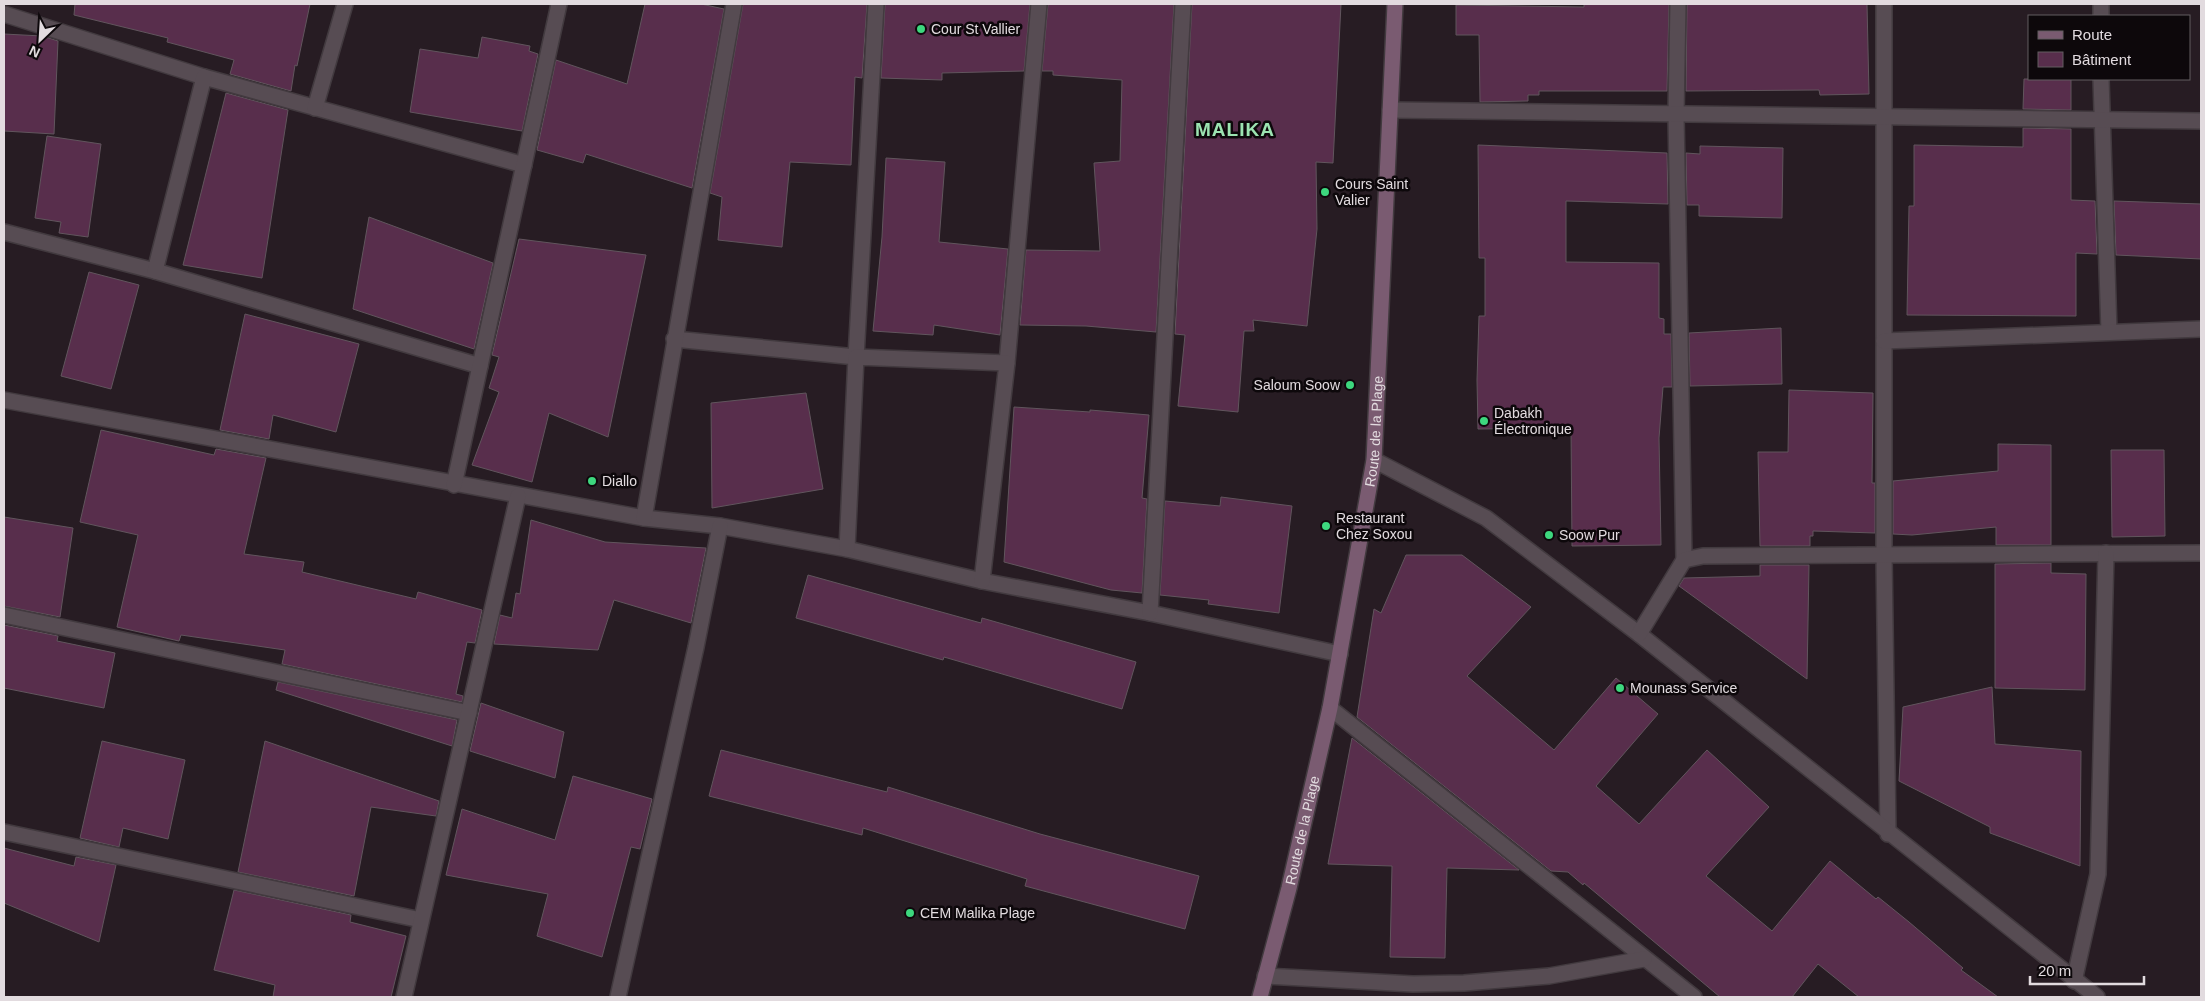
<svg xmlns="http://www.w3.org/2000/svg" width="2205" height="1001" font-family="Arial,sans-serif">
<rect width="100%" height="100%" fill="#271c23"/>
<g fill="#582e4c" stroke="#61555d">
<path d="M 75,4 L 310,4 L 297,66 L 295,65 L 291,91 L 230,74 L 234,60 L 167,42 L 168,38 L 74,15 Z"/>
<path d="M 645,4 L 701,4 L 724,9 L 692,188 L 586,154 L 583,163 L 537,150 L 556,60 L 627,84 Z"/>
<path d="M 743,4 L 867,4 L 862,78 L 855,77 L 851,165 L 790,162 L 782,247 L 718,240 L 722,197 L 710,193 Z"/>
<path d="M 885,4 L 1030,4 L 1024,71 L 942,73 L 942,80 L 881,78 Z"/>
<path d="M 1048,4 L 1174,4 L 1156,332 L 1086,326 L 1020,325 L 1026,250 L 1100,251 L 1094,163 L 1120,161 L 1122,80 L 1053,75 L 1053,71 L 1042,71 Z"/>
<path d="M 1192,4 L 1341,4 L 1333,163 L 1316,162 L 1317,229 L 1307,326 L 1253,320 L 1254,331 L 1244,331 L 1238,412 L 1178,406 L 1185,335 L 1175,334 Z"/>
<path d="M 1584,4 L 1669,4 L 1667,91 L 1539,91 L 1539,95 L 1528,95 L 1528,101 L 1480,102 L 1479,35 L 1456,35 L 1456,5 L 1584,7 Z"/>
<path d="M 1687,4 L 1867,4 L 1869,94 L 1820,95 L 1819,90 L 1686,91 Z"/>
<path d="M 4,34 L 42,36 L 58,41 L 54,134 L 4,131 Z"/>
<path d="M 482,37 L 530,46 L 529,51 L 538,54 L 522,131 L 410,112 L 420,49 L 478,58 Z"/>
<path d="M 2024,79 L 2071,79 L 2071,110 L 2023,109 Z"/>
<path d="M 226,93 L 288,110 L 262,278 L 183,265 Z"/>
<path d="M 2023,128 L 2071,129 L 2071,200 L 2095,201 L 2097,254 L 2076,253 L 2076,316 L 1907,315 L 1909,206 L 1914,206 L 1914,145 L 2023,147 Z"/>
<path d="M 47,136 L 101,144 L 88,237 L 59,233 L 61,222 L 35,218 Z"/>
<path d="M 1478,145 L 1667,153 L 1668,204 L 1566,201 L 1566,262 L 1659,263 L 1659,318 L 1664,319 L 1664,334 L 1671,334 L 1672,387 L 1663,387 L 1659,438 L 1661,545 L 1572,546 L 1571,428 L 1478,429 L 1477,380 L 1479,316 L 1485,316 L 1485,258 L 1479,258 Z"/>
<path d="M 1700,146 L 1783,148 L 1782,218 L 1699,216 L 1699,205 L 1687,205 L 1686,153 L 1700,154 Z"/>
<path d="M 886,158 L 945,162 L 939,242 L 1008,249 L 1000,335 L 934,325 L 933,335 L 873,331 L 882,237 Z"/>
<path d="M 2114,201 L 2201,204 L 2201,259 L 2116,255 Z"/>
<path d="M 369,217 L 493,263 L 474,349 L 353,309 Z"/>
<path d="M 519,239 L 646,255 L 608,437 L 549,413 L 532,482 L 472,465 L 499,392 L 489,388 L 499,357 L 492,355 Z"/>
<path d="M 89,272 L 139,285 L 111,389 L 61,376 Z"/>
<path d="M 245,314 L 359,344 L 336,432 L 273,415 L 269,439 L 220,430 Z"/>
<path d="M 1781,328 L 1782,384 L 1690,386 L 1689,333 Z"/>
<path d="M 1789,390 L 1873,393 L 1872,483 L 1875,483 L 1875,533 L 1813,531 L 1813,536 L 1810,536 L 1810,546 L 1760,546 L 1758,452 L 1788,452 Z"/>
<path d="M 806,393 L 823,489 L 712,508 L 711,403 Z"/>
<path d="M 1014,407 L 1090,412 L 1090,410 L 1149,415 L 1142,498 L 1147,499 L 1142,593 L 1111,590 L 1004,562 Z"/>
<path d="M 101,430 L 214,455 L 216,449 L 266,458 L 244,554 L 304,562 L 302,572 L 416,599 L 418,592 L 482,610 L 475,643 L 467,642 L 456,694 L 463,696 L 462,702 L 282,664 L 285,650 L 181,635 L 179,641 L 117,627 L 138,535 L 80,522 Z"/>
<path d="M 1998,444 L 2051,445 L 2051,545 L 1996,545 L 1996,527 L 1912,535 L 1893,534 L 1893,481 L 1998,471 Z"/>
<path d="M 2111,450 L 2164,450 L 2165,536 L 2112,537 Z"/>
<path d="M 1221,497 L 1292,506 L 1279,613 L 1208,604 L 1209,600 L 1160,595 L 1165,501 L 1220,506 Z"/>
<path d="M 4,517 L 73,528 L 60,617 L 4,606 Z"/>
<path d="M 531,520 L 605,542 L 706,548 L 691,623 L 614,600 L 598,650 L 494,644 L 500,615 L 512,618 L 516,593 L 520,594 Z"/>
<path d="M 1406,555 L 1462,555 L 1531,607 L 1467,676 L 1554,750 L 1616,678 L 1658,714 L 1596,786 L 1639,824 L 1707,750 L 1769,807 L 1706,876 L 1772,931 L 1830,861 L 1876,899 L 1878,897 L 1909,922 L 1963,968 L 1961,970 L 1998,997 L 1859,997 L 1818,964 L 1792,997 L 1720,997 L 1584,883 L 1583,885 L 1568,872 L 1551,871 L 1357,717 L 1374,609 L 1381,613 Z"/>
<path d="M 2051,563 L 2051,573 L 2086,574 L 2085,690 L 1995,688 L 1995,564 Z"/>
<path d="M 1760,565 L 1809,565 L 1807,679 L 1679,586 L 1684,578 L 1760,576 Z"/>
<path d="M 808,575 L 981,623 L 982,618 L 1136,662 L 1122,709 L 944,657 L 943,660 L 796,618 Z"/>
<path d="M 4,625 L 58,636 L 57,641 L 115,653 L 104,708 L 4,688 Z"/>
<path d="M 278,682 L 457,720 L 452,746 L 276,690 Z"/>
<path d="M 1992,687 L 1995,744 L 2081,751 L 2080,866 L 1990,833 L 1990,827 L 1899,781 L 1903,707 Z"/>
<path d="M 481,703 L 564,732 L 555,778 L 470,751 Z"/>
<path d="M 1352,738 L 1519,870 L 1447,868 L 1445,958 L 1390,957 L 1392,866 L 1328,864 Z"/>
<path d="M 102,741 L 185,760 L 168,839 L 123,828 L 119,847 L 80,838 Z"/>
<path d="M 265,741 L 439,801 L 436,816 L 371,807 L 354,896 L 238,872 Z"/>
<path d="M 721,750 L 887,792 L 888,787 L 1040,834 L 1199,876 L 1185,929 L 1025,886 L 1027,879 L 863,828 L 862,835 L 709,796 Z"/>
<path d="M 573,776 L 652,799 L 640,849 L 631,847 L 602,957 L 537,936 L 548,894 L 446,875 L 462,809 L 555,840 Z"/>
<path d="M 4,848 L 74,866 L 76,857 L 116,865 L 99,942 L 4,903 Z"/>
<path d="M 234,890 L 351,915 L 350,922 L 406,936 L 391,997 L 273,997 L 275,985 L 214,970 Z"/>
</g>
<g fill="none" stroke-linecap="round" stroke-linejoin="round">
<defs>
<g id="minor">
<path d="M 1678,4 L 1676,115 L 1684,560"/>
<path d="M 1884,4 L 1884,555 L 1888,834"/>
<path d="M 2101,4 L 2101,16"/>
<path d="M 4,14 L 204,77 L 524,165"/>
<path d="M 2101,79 L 2109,332"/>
<path d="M 315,108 L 345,4"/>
<path d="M 1390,110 L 2201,121"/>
<path d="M 4,232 L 155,271 L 480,366"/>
<path d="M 155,271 L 204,77"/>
<path d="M 674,339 L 856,357 L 876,4"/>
<path d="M 1884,341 L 2201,329"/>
<path d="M 1007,363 L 1039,4"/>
<path d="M 4,400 L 644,518 L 720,526 L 847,549 L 982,581 L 1150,613 L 1340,654"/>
<path d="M 1374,460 L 1486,518 L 1639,634 L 2097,997"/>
<path d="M 454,485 L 559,4"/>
<path d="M 644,518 L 734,4"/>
<path d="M 847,549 L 856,357 L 1007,363 L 982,581"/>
<path d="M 1150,613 L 1183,4"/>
<path d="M 4,615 L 469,713"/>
<path d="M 1639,634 L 1684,560 L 1703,556 L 2201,553"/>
<path d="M 1330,708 L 1694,997"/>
<path d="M 4,832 L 421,920"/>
<path d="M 1265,976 L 1413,984 L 1464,983 L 1549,976 L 1644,959"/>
<path d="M 2074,981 L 2098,874 L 2106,553"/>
<path d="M 404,997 L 518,496"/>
<path d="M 618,997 L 696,647 L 720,526"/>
</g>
<g id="secondary">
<path id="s1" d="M 1260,997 L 1289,888 L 1330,708 L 1374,460 L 1395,4"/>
</g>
</defs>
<use href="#minor" stroke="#423a3f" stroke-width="18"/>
<use href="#secondary" stroke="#423a3f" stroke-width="18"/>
<use href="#minor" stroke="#574c53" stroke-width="15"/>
<use href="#secondary" stroke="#7a5b71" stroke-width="15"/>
</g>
<g fill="#3dd77e" stroke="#0d080b" stroke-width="2">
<circle cx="921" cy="29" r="5"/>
<circle cx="1325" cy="192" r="5"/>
<circle cx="1350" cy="385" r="5"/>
<circle cx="1484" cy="421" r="5"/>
<circle cx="592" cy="481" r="5"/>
<circle cx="1326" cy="526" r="5"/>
<circle cx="1549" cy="535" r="5"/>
<circle cx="1620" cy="688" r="5"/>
<circle cx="910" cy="913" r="5"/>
</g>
<g text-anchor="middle" stroke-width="5" stroke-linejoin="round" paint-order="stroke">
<g font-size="14" fill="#e2dbdf" stroke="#0d080b" text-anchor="start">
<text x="931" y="34">Cour St Vallier</text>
<text x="1335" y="189">Cours Saint<tspan x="1335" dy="16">Valier</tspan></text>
<text x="1340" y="390" text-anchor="end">Saloum Soow</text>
<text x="1494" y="418">Dabakh<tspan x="1494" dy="16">Électronique</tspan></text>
<text x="602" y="486">Diallo</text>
<text x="1336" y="523">Restaurant<tspan x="1336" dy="16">Chez Soxou</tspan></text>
<text x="1559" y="540">Soow Pur</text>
<text x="1630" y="693">Mounass Service</text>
<text x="920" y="918">CEM Malika Plage</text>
</g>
<g font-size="14" fill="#e2dbdf" stroke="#0d080b">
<text dy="5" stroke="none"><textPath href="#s1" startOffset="578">Route de la Plage</textPath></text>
<text dy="5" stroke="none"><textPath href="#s1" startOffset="172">Route de la Plage</textPath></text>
</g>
<g font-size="19" font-weight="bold" letter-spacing="1" fill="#9ce3b1" stroke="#0d080b">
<text x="1235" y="136">MALIKA</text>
</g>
</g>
<rect width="2205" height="1001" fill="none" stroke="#e2dbdf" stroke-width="10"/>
<rect x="2028" y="15" width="162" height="65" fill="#0d080b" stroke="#625c60"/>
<rect x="2038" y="31" width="25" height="8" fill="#7a5b71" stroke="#625c60"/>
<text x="2072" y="40" font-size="15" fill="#e2dbdf">Route</text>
<rect x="2038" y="52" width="25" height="15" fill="#582e4c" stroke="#625c60"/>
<text x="2072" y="65" font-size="15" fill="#e2dbdf">Bâtiment</text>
<g transform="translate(40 40) rotate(205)" stroke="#0d080b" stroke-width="4" paint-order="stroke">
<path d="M0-4L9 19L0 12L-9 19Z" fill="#e2dbdf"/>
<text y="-8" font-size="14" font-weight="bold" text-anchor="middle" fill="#e2dbdf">N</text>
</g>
<path d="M2030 976v8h114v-8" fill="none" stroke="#e2dbdf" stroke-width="2.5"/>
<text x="2038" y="976" font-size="15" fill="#e2dbdf" stroke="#0d080b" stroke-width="4" paint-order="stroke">20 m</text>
</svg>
